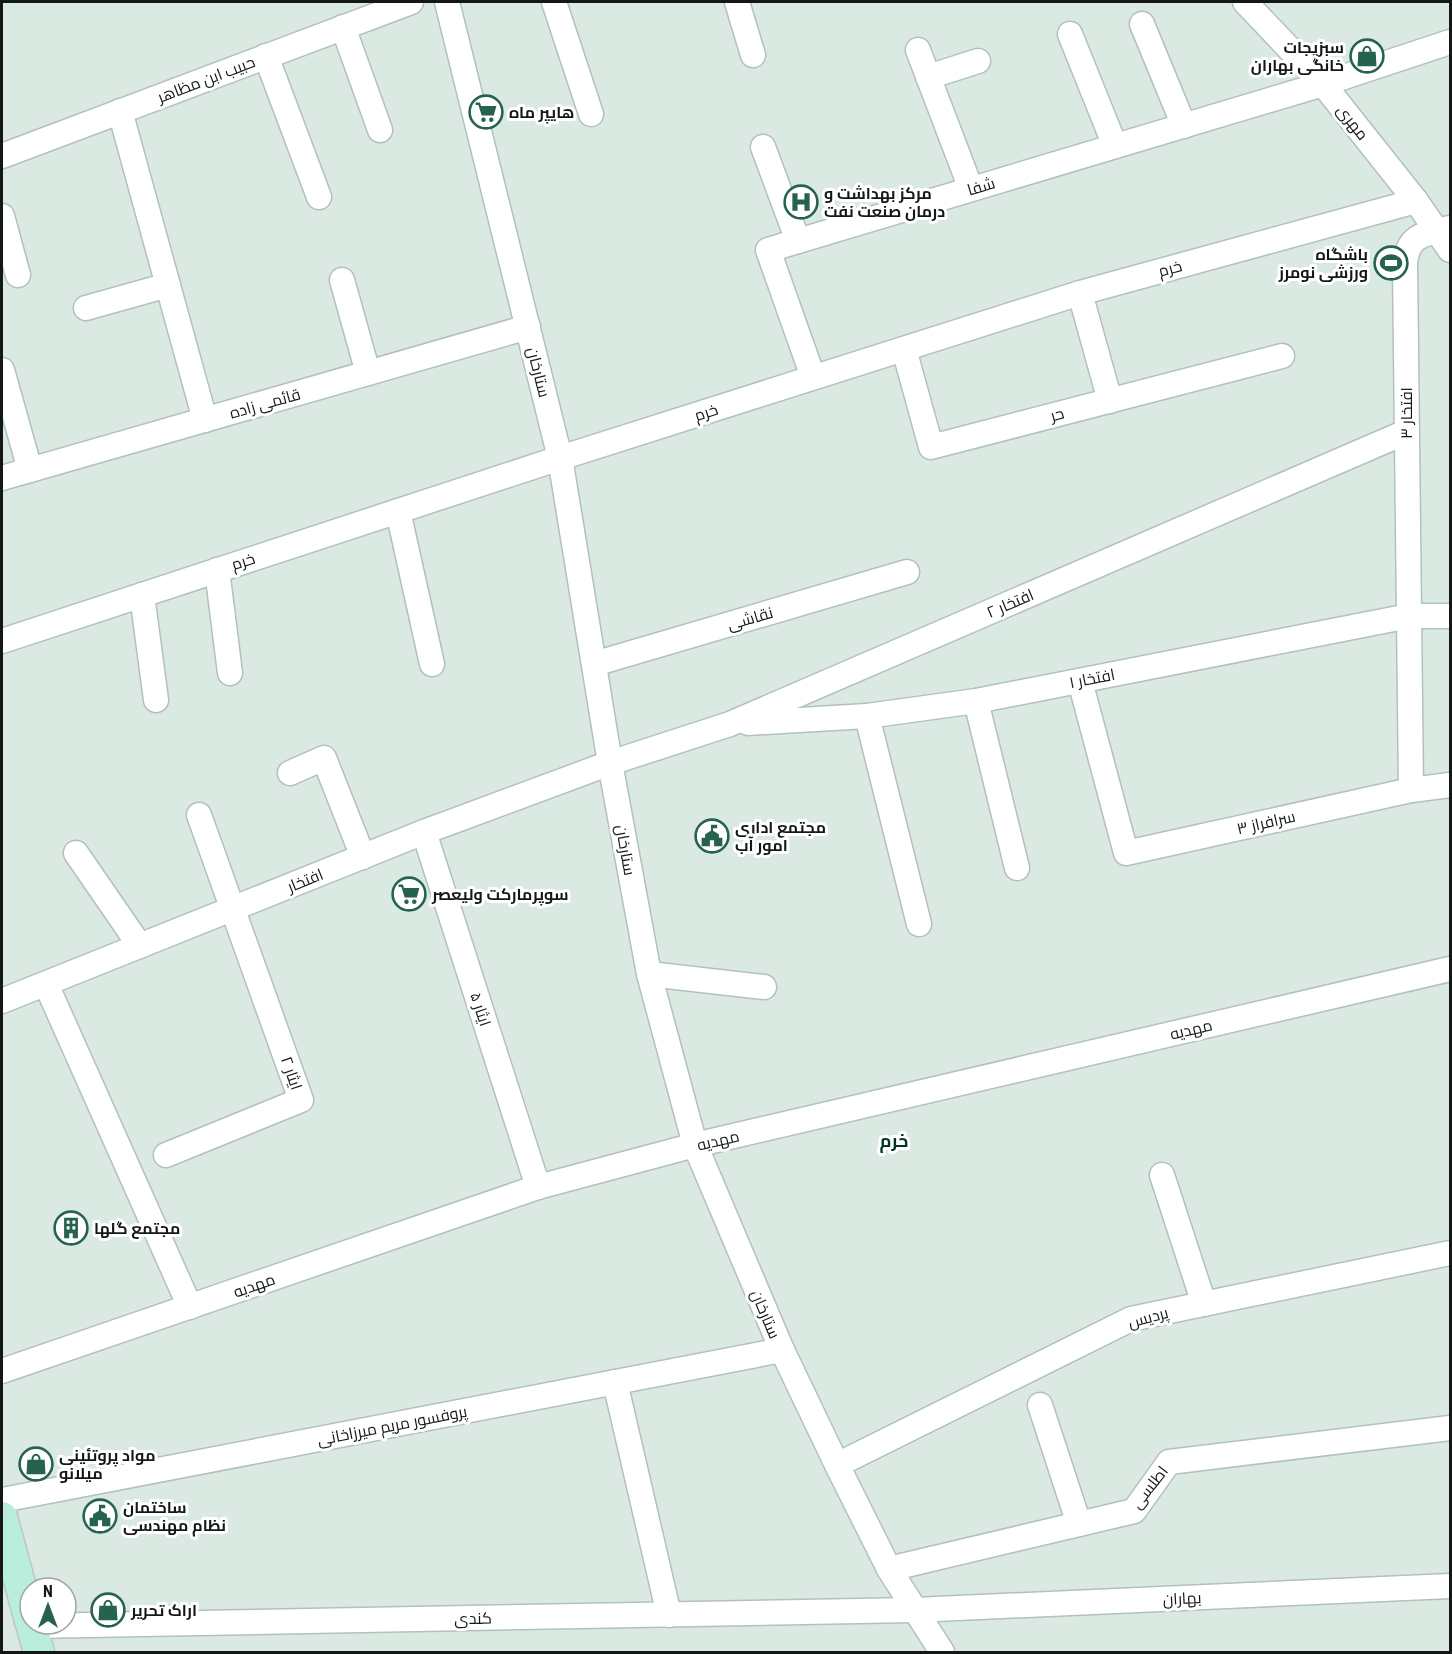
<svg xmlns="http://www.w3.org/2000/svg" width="1452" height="1654" font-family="'Roboto Condensed',Cairo,sans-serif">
<rect width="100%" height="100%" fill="#dbe9e3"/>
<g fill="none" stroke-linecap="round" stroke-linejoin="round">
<defs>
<g id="minor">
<path d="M 447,2 L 560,458 L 610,763 L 649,974 L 695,1145 L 782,1350 L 837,1465 L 889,1569 L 942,1652"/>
<path d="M 554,2 L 591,114"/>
<path d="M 737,2 L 753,55"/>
<path d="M 1245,2 L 1323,84 L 1416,201 L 1450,250"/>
<path d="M 1142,24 L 1184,126"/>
<path d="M 343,27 L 380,130"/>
<path d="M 1070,34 L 1115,146"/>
<path d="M 918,50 L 971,189"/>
<path d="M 266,56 L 319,197"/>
<path d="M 928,77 L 978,61"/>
<path d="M 120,111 L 205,420"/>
<path d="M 763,147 L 798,241"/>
<path d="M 2,156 L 411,2"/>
<path d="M 2,216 L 18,275"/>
<path d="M 342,280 L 368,373"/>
<path d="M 1080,293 L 1110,401"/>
<path d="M 86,308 L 168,285"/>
<path d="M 904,349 L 931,447 L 1282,356"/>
<path d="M 2,370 L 30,470"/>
<path d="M 813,377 L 768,250 L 1323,84 L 1450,42"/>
<path d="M 2,478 L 528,327"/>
<path d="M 398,511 L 432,664"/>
<path d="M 217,570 L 230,673"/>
<path d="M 142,595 L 156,700"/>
<path d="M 2,641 L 560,458 L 1080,293 L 1416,201"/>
<path d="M 594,664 L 907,572"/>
<path d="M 1080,681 L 1126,853 L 1411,790 L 1405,263 C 1408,234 1425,234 1450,228"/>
<path d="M 976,701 L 1017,868"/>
<path d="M 867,716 L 919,924"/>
<path d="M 748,723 L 867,716 L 976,701 L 1409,616 L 1450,616"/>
<path d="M 290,773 L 324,758 L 363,857"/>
<path d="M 1411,790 L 1450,785"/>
<path d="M 424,832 L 538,1187"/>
<path d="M 76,853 L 140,946"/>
<path d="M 649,974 L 764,987"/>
<path d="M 46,984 L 190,1307"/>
<path d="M 2,1001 L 424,832 L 610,763 L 730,724 L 1406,432"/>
<path d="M 166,1155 L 301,1100 L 199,815"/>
<path d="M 1162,1175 L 1204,1304"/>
<path d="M 2,1371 L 538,1187 L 695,1145 L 1450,969"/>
<path d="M 615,1382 L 669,1615"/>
<path d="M 1040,1405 L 1079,1524"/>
<path d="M 837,1465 L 1131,1319 L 1450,1253"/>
<path d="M 2,1500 L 782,1350"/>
<path d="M 889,1569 L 1134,1511 L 1169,1462 L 1450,1428"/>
<path d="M 31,1626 L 914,1610 L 1450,1586"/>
</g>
<g id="major">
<path d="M 2,1517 L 30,1621"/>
<path d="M 31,1624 L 39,1652"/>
</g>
</defs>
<use href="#minor" stroke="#b3c1bb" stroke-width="27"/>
<use href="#major" stroke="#c2c3c2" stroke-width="33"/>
<use href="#minor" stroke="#fff" stroke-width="24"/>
<use href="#major" stroke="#b9eeda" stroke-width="30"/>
</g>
<defs>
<symbol id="shop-ring" viewBox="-11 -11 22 22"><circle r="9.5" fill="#fff" stroke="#26634e" stroke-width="1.5"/><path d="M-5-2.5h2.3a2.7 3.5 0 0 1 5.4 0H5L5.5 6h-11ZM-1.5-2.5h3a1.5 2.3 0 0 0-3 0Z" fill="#26634e"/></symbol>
<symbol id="supermarket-ring" viewBox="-11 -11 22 22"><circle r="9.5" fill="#fff" stroke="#26634e" stroke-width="1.5"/><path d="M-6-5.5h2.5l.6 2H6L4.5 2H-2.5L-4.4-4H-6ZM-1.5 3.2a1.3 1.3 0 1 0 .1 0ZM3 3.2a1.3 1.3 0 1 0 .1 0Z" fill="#26634e"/></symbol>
<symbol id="hospital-ring" viewBox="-11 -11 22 22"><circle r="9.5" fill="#fff" stroke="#26634e" stroke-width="1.5"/><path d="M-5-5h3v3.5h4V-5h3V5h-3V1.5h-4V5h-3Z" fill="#26634e"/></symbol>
<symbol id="stadium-ring" viewBox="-11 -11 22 22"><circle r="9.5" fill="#fff" stroke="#26634e" stroke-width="1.5"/><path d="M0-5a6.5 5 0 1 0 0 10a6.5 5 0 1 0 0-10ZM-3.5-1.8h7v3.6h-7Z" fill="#26634e"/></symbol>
<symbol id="civic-ring" viewBox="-11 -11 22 22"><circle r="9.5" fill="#fff" stroke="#26634e" stroke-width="1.5"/><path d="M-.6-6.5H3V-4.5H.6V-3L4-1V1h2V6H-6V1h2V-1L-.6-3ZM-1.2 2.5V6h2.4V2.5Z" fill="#26634e"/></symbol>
<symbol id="building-ring" viewBox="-11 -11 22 22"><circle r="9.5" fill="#fff" stroke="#26634e" stroke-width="1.5"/><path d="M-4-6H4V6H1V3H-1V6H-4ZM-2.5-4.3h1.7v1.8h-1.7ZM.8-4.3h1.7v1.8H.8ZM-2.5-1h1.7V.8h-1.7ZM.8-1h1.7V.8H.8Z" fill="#26634e"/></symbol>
</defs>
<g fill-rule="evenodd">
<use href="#shop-ring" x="1348" y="37" width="38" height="38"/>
<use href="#supermarket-ring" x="467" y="93" width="38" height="38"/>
<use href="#hospital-ring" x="782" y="183" width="38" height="38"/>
<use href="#stadium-ring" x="1372" y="244" width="38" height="38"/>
<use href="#civic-ring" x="693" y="817" width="38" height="38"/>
<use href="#supermarket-ring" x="390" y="875" width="38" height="38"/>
<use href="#building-ring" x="52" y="1209" width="38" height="38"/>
<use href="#shop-ring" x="17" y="1445" width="38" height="38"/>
<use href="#civic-ring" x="81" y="1497" width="38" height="38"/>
<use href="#shop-ring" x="89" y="1591" width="38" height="38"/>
</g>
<g text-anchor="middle" stroke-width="6" stroke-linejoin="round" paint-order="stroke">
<g font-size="16" font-weight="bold" fill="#131816" stroke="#fff" text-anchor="start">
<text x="1344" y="53" text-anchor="end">سبزیجات<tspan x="1344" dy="18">خانگی بهاران</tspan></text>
<text x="509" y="118">هایپر ماه</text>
<text x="824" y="199">مرکز بهداشت و<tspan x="824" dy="18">درمان صنعت نفت</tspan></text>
<text x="1368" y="260" text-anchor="end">باشگاه<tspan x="1368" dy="18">ورزشی نومرز</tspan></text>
<text x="735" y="833">مجتمع اداری<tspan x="735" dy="18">امور آب</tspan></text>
<text x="432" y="900">سوپرمارکت ولیعصر</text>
<text x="94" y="1234">مجتمع گلها</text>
<text x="59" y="1461">مواد پروتئینی<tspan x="59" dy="18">میلانو</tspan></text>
<text x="123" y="1513">ساختمان<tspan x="123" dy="18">نظام مهندسی</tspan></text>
<text x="131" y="1616">اراک تحریر</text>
</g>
<g font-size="16" fill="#131816" stroke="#fff">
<text transform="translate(206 79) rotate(-21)" y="6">حبیب ابن مظاهر</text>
<text transform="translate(1353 122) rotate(52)" y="6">مهری</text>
<text transform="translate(981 186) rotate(-17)" y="6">شفا</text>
<text transform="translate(1170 268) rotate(-15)" y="6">خرم</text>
<text transform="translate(539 372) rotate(76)" y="6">ستارخان</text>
<text transform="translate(265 403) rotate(-16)" y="6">قائمی زاده</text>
<text transform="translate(706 412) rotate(-18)" y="6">خرم</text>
<text transform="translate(1406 413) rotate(-90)" y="6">افتخار ۳</text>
<text transform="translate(1057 414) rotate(-15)" y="6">حر</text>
<text transform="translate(243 561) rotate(-18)" y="6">خرم</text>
<text transform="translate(1010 603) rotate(-23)" y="6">افتخار ۲</text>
<text transform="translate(750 618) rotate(-16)" y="6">نقاشی</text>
<text transform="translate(1092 678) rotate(-11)" y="6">افتخار ۱</text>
<text transform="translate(1266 822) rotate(-13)" y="6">سرافراز ۳</text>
<text transform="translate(626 850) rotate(80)" y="6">ستارخان</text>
<text transform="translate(305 880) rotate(-22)" y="6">افتخار</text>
<text transform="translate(481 1009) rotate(72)" y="6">ایثار ۵</text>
<text transform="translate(1191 1029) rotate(-13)" y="6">مهدیه</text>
<text transform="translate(292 1073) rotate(71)" y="6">ایثار ۲</text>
<text transform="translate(718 1140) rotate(-13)" y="6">مهدیه</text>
<text transform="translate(254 1285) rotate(-19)" y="6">مهدیه</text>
<text transform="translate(766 1314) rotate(67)" y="6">ستارخان</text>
<text transform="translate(1148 1317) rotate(-15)" y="6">پردیس</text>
<text transform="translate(392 1425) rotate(-11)" y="6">پروفسور مریم میرزاخانی</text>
<text transform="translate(1149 1487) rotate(-52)" y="6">اطلسی</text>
<text transform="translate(1182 1598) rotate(-3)" y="6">بهاران</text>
<text transform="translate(473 1618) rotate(-1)" y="6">کندی</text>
</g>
<g font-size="18" font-weight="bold" fill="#003426" stroke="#fff">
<text x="894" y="1147">خرم</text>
</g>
</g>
<rect width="1452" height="1654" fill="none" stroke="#131816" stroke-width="6"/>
<g transform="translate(48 1606)"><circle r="28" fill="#ffffff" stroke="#a1a3a2" stroke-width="1.5"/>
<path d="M0-4.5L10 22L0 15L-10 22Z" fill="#26634e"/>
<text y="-9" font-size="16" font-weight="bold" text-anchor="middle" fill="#131816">N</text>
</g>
</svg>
